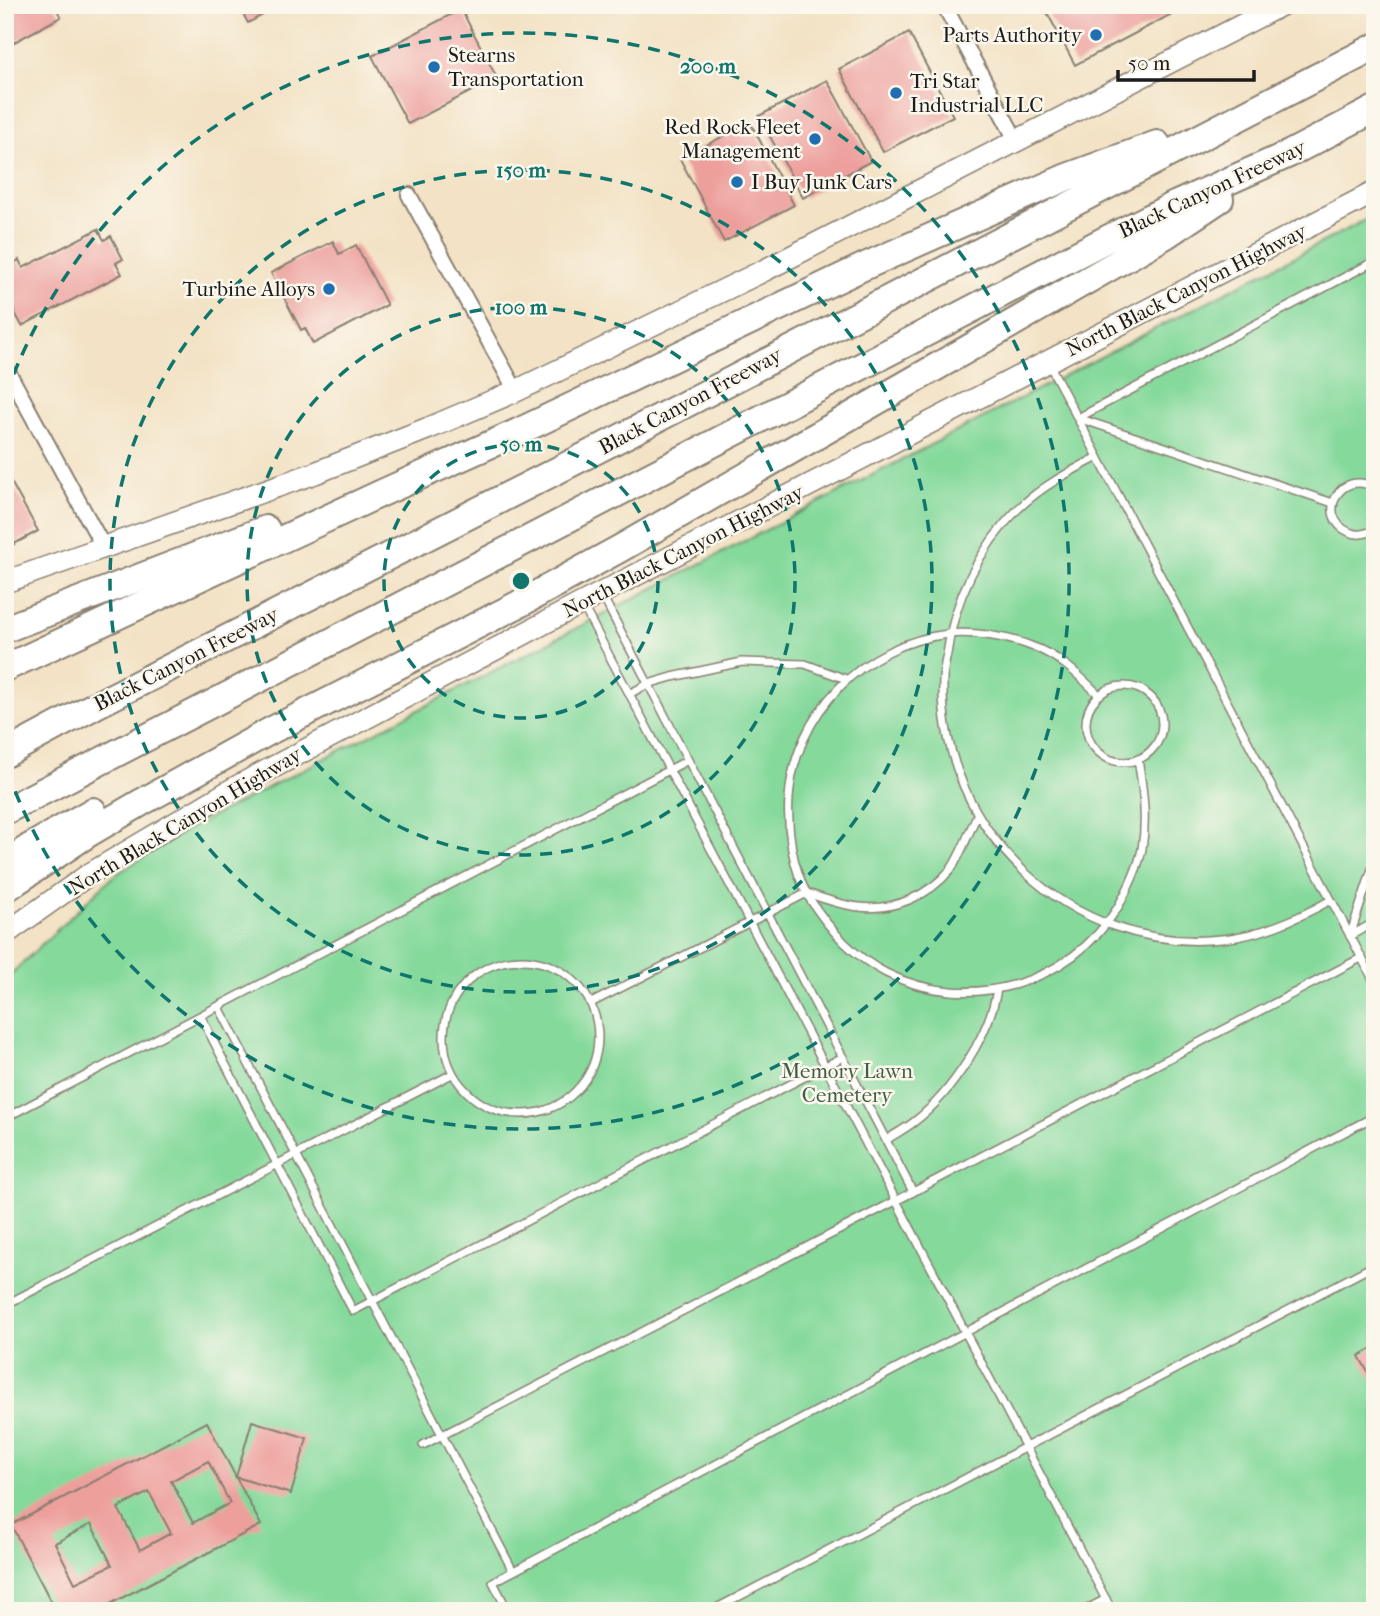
<svg xmlns="http://www.w3.org/2000/svg" width="1380" height="1616" font-family="'IM FELL French Canon',serif">
<rect width="100%" height="100%" fill="#fbf7ec"/>
<filter id="ink" filterUnits="userSpaceOnUse"><feTurbulence type="fractalNoise" baseFrequency=".0143" numOctaves="2"/><feDisplacementMap in="SourceGraphic" scale="14" xChannelSelector="R" yChannelSelector="G"/><feConvolveMatrix kernelMatrix="1 2 1 2 8 2 1 2 1" color-interpolation-filters="sRGB"/></filter>
<filter id="wash" filterUnits="userSpaceOnUse"><feTurbulence type="fractalNoise" baseFrequency=".00686" numOctaves="4" result="noise"/><feDisplacementMap in="SourceGraphic" scale="28" xChannelSelector="R" yChannelSelector="G"/><feGaussianBlur stdDeviation="1.57" result="paint"/><feColorMatrix in="noise" values="0 0 0 0 0 0 0 0 0 0 0 0 0 0 0 0 0 1.4 0 .05"/><feComposite in="paint" operator="in"/></filter>
<g filter="url(#wash)">
<rect width="100%" height="100%" fill="#f3e2c5"/>
<path fill="#84d99b" stroke="#507a5c" stroke-width="2" d="M 1375,215 L 1375,1611 L 5,1611 L 5,980 L 112,877 L 190,828 Z"/>
<g id="blocks">
<g fill="#ed9f9c" fill-rule="evenodd">
<path d="M 5,5 L 54,5 L 61,17 L 5,47 Z"/>
<path d="M 238,5 L 281,5 L 248,23 Z"/>
<path d="M 1043,5 L 1189,5 L 1075,65 Z"/>
<path d="M 461,9 L 497,78 L 408,124 L 372,56 Z"/>
<path d="M 909,33 L 953,116 L 883,152 L 839,69 Z"/>
<path d="M 827,80 L 871,161 L 803,198 L 759,116 Z"/>
<path d="M 750,122 L 794,205 L 724,242 L 680,159 Z"/>
<path d="M 98,229 L 104,240 L 111,236 L 123,259 L 116,263 L 122,274 L 22,326 L 5,294 L 5,268 L 19,260 L 23,268 Z"/>
<path d="M 333,241 L 339,254 L 356,245 L 387,305 L 313,344 L 305,328 L 301,330 L 271,273 Z"/>
<path d="M 5,471 L 38,531 L 5,549 Z"/>
<path d="M 1375,1347 L 1375,1375 L 1371,1378 L 1359,1356 Z"/>
<path d="M 252,1421 L 307,1438 L 291,1494 L 236,1477 Z"/>
<path d="M 207,1422 L 261,1525 L 97,1611 L 56,1611 L 11,1525 ZM 208,1461 L 230,1503 L 193,1523 L 171,1481 ZM 149,1492 L 171,1533 L 140,1550 L 118,1508 ZM 91,1524 L 112,1565 L 75,1583 L 55,1543 Z"/>
</g>
</g>
</g>
<g filter="url(#ink)">
<use href="#blocks" fill-opacity="0" stroke="#887f70" stroke-width="2"/>
<g fill="none" stroke-linecap="round" stroke-linejoin="round">
<defs>
<g id="service">
<path d="M 1048,362 L 1375,983"/>
<path d="M 1098,457 C 1069,472 1042,486 1018,509 C 979,548 954,600 947,654 C 945,663 943,672 943,680 C 939,831 1072,955 1222,939 C 1262,935 1297,919 1331,900"/>
<path d="M 1375,488 C 1340,467 1315,517 1349,532 C 1358,536 1367,534 1375,529"/>
<path d="M 1333,503 L 1078,418 L 1375,261"/>
<path d="M 603,597 L 913,1192"/>
<path d="M 582,604 L 1112,1611"/>
<circle cx="1124" cy="724" r="38"/>
<path d="M 629,694 L 648,684 L 672,677 L 742,662 L 805,664 L 846,679"/>
<path d="M 1099,695 C 1079,675 1058,655 1031,646 C 1008,637 972,631 948,634 C 863,644 795,713 789,798 C 787,830 792,867 808,896 C 827,927 853,956 886,973 C 968,1014 1070,985 1118,907 C 1128,889 1138,869 1142,849 C 1147,819 1143,789 1138,759"/>
<path d="M 1375,860 L 1350,936 L 1375,922"/>
<circle cx="521" cy="1037" r="77"/>
<path d="M 591,1003 L 807,893 C 824,899 841,905 859,907 C 894,911 929,896 951,869 C 960,857 970,830 977,815"/>
<path d="M 219,1007 L 513,1571"/>
<path d="M 201,1017 L 353,1311 L 843,1057"/>
<path d="M 5,1118 L 688,760"/>
<path d="M 886,1140 C 895,1134 905,1129 914,1122 C 951,1094 990,1035 997,989"/>
<path d="M 5,1305 L 452,1074"/>
<path d="M 423,1445 L 913,1192 L 1361,958"/>
<path d="M 508,1611 L 493,1582 L 1375,1116"/>
<path d="M 711,1611 L 1375,1265"/>
<path d="M 1083,1611 L 1106,1599"/>
</g>
<g id="minor">
<path d="M 944,5 L 1016,140"/>
<path d="M 409,195 L 516,391"/>
<path d="M 5,366 L 104,548"/>
</g>
<g id="secondary">
<path d="M 5,582 L 315,473 L 429,428 L 516,391 L 765,270 L 1281,5"/>
<path d="M 5,934 L 88,875 L 236,787 L 582,603 L 1375,192"/>
</g>
<g id="motorway">
<path d="M 5,629 L 266,529"/>
<path d="M 5,668 L 384,492 L 518,432 L 863,267 L 1067,177 L 1157,144"/>
<path d="M 5,754 L 94,706 L 562,468 L 1375,47"/>
<path d="M 5,811 L 1103,241 L 1177,204 L 1289,154 L 1375,109"/>
<path d="M 5,864 L 30,847 L 93,811"/>
<path d="M 5,889 L 89,833 L 142,802 L 270,731 L 519,604 L 621,548 L 1166,235 L 1220,199"/>
</g>
</defs>
<use href="#service" stroke="#887f70" stroke-width="10"/>
<use href="#minor" stroke="#887f70" stroke-width="18"/>
<use href="#secondary" stroke="#887f70" stroke-width="24"/>
<use href="#motorway" stroke="#887f70" stroke-width="30"/>
<use href="#service" stroke="#fff" stroke-width="7"/>
<use href="#minor" stroke="#fff" stroke-width="14"/>
<use href="#secondary" stroke="#fff" stroke-width="21"/>
<use href="#motorway" stroke="#fff" stroke-width="26"/>
</g>
</g>
<g fill="none" stroke="#0f766e" stroke-width="3.5" stroke-dasharray="12 9">
<circle cx="521" cy="581" r="137"/>
<circle cx="521" cy="581" r="274"/>
<circle cx="521" cy="581" r="411"/>
<path d="M6 394A548 548 0 1 1 6 768"/>
</g>
<g fill="#1f6fb2" stroke="#fbf7ec" stroke-width="2.5">
<circle cx="1096" cy="35" r="7"/>
<circle cx="434" cy="67" r="7"/>
<circle cx="896" cy="93" r="7"/>
<circle cx="815" cy="139" r="7"/>
<circle cx="737" cy="182" r="7"/>
<circle cx="329" cy="289" r="7"/>
</g>
<g text-anchor="middle" stroke-width="5" stroke-linejoin="round" paint-order="stroke">
<g font-size="21" fill="#1c1c1c" stroke="#fbf7ec" text-anchor="end">
<text x="1082" y="42">Parts Authority</text>
<text x="448" y="62" text-anchor="start">Stearns<tspan x="448" dy="24">Transportation</tspan></text>
<text x="910" y="88" text-anchor="start">Tri Star<tspan x="910" dy="24">Industrial LLC</tspan></text>
<text x="801" y="134">Red Rock Fleet<tspan x="801" dy="24">Management</tspan></text>
<text x="751" y="189" text-anchor="start">I Buy Junk Cars</text>
<text x="315" y="296">Turbine Alloys</text>
</g>
<g font-size="21" fill="#1c1c1c" stroke="#fbf7ec">
<text transform="translate(1212 189) rotate(-25)" y="7">Black Canyon Freeway</text>
<text transform="translate(1186 290) rotate(-27)" y="7">North Black Canyon Highway</text>
<text transform="translate(690 401) rotate(-28)" y="7">Black Canyon Freeway</text>
<text transform="translate(683 551) rotate(-27)" y="7">North Black Canyon Highway</text>
<text transform="translate(186 659) rotate(-27)" y="7">Black Canyon Freeway</text>
<text transform="translate(185 821) rotate(-31)" y="7">North Black Canyon Highway</text>
</g>
<g font-size="21" fill="#405e48" stroke="#fbf7ec">
<text x="847" y="1078">Memory Lawn<tspan x="847" dy="24">Cemetery</tspan></text>
</g>
</g>
<circle cx="521" cy="581" r="10" fill="#0f766e" stroke="#fbf7ec" stroke-width="3.5"/>
<g font-size="21" text-anchor="middle" font-weight="bold" fill="#0f766e" stroke="#fbf7ec" stroke-width="5" stroke-linejoin="round" paint-order="stroke">
<text x="708" y="73">200 m</text>
<text x="521" y="177">150 m</text>
<text x="521" y="314">100 m</text>
<text x="521" y="451">50 m</text>
</g>
<rect width="1380" height="1616" fill="none" stroke="#fbf7ec" stroke-width="28"/>
<path d="M1118 70v10h136v-10" fill="none" stroke="#1c1c1c" stroke-width="3.5"/>
<text x="1128" y="70" font-size="21" fill="#1c1c1c" stroke="#fbf7ec" stroke-width="5" paint-order="stroke">50 m</text>
</svg>
